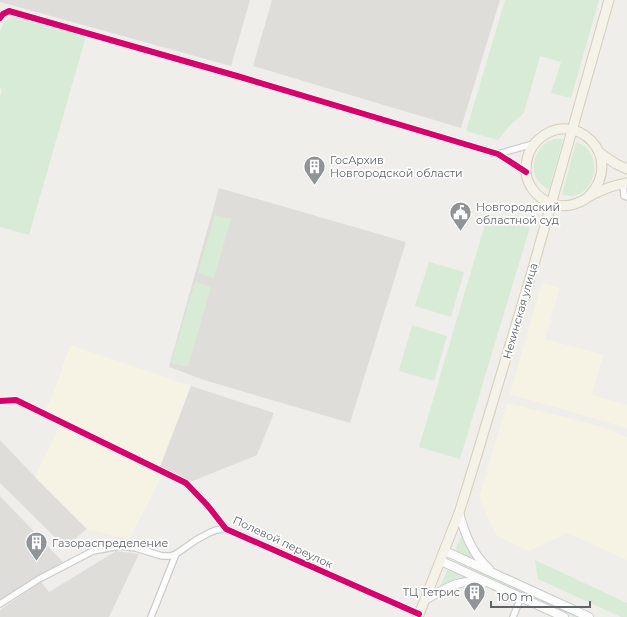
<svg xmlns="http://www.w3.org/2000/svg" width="627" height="617" font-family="Montserrat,sans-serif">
<rect width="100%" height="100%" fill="#efeeea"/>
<g fill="#f7f3e4">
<path d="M 542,283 L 560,288 L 545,339 L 603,355 L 592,395 L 627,405 L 627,428 L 510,394 Z"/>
<path d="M 70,345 L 191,386 L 160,467 L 45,411 L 57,384 Z"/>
<path d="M 507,403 L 592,424 L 627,437 L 627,560 L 567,533 L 529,551 L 497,536 L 479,498 Z"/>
<path d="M 60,426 L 162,476 L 129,539 L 87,529 L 35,477 Z"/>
</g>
<g fill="#dfddda">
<path d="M 0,0 L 250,0 L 231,66 L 0,2 Z"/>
<path d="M 272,0 L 500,0 L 461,128 L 253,66 Z"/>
<path d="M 219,188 L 406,242 L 350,423 L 204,380 L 169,367 Z"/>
<path d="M 191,386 L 274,413 L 257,455 L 190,482 L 160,467 Z"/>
<path d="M 0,440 L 35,477 L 87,529 L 65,547 L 0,483 Z"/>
<path d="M 0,496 L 63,562 L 0,600 Z"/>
<path d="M 116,551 L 139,554 L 109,617 L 0,617 L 0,610 L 41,582 L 49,592 Z"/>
</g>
<g fill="#d8ebd6">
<path d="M 505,0 L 599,0 L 571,98 L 551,93 L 561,62 L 540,56 L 524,113 L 511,124 L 498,140 L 466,131 Z"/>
<path d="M 16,17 L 86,36 L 29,235 L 0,227 L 0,97 L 2,90 L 0,88 L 0,32 L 4,22 L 9,18 Z"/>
<path d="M 555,139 L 563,139 L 549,190 C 544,187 540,184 537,179 C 530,168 535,151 546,143 C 548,141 552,141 555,139 Z"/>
<path d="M 576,142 C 579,143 583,144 585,146 C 587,147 588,150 589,151 C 598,164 595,185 581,193 C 574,197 568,196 562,195 Z"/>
<path d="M 488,214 L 530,227 L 460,459 L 419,447 Z"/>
<path d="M 215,215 L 231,219 L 214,278 L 198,273 Z"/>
<path d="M 429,262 L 464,272 L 451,317 L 415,306 Z"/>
<path d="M 195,282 L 211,287 L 188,367 L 171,363 Z"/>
<path d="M 412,325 L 447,336 L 434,381 L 399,371 Z"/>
<path d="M 462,534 L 476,561 L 455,551 Z"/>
<path d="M 535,560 L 627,603 L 627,617 L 621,617 L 538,579 Z"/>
<path d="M 461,562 L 580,617 L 573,617 L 460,565 Z"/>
<path d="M 448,568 L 471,578 L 457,580 L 440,587 Z"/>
</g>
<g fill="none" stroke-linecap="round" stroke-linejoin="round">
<defs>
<g id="minor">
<path d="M 0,18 L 3,14 L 9,11 L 237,76 L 498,154 L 526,172"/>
<path d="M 498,154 L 533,144"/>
<path d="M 623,183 L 624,196 L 627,197"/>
<path d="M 0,401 L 16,400 L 186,483 L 208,506 L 226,529 L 419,614"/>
<path d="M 0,604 L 39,579 L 93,551 L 120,546 L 136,548 L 162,556 L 170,556 L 176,554 L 196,540 L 209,533 L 216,530 L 226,529"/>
<path d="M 151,617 L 176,554"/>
<path d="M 513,617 L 521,597"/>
</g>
<g id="secondary">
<path d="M 459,513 C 465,534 472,554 489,569"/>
<path d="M 445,551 L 589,617"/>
<path d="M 441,561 L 564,617"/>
<path d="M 425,600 C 445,589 459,578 483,583"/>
</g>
<g id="primary">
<path d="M 600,153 L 616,164 L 627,169"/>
<path d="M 589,196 C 626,157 575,106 538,140 C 529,148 526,158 526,170 C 526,184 536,197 550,203 C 560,207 572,206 582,201 C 585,200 587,197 590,196 C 601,190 614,185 627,183"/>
<path d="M 418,617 L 459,513 L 473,468 L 533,268 L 609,0"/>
</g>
</defs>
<use href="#minor" stroke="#cbcccc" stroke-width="8"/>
<use href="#secondary" stroke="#cacacb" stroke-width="10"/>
<use href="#primary" stroke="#d7ceb8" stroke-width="11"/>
<use href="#minor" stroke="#fdfcfc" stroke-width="5.5"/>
<use href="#secondary" stroke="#fdfcfc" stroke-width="8"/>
<use href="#primary" stroke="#f4f2e9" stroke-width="9"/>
<defs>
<g id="cycleway">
<path d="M 0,18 L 3,14 L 9,11 L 237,76 L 498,154 L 526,172"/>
<path d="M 0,401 L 16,400 L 186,483 L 208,506 L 226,529 L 419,614"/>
</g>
</defs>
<use href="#cycleway" stroke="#fff" stroke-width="8"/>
<use href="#cycleway" stroke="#d6006c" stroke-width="6"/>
</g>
<defs>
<symbol id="building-pin" viewBox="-11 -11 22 30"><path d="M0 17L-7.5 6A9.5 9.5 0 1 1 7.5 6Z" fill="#919496" stroke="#fff"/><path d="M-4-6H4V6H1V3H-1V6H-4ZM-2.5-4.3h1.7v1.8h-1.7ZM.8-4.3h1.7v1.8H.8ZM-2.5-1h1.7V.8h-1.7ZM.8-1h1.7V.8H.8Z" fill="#fff"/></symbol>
<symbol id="civic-pin" viewBox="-11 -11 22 30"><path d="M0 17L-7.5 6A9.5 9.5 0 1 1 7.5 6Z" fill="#919496" stroke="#fff"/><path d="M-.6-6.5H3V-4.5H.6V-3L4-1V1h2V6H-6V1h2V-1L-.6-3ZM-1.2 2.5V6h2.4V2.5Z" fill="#fff"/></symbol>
</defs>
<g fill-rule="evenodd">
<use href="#building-pin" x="302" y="154" width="25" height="34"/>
<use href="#civic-pin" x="448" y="200" width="25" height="34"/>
<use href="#building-pin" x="24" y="530" width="25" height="34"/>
<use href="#building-pin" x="462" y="580" width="25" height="34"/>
</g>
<g text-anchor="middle" stroke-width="3.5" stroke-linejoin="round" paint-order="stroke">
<g font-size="11" fill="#5f6368" stroke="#fff" text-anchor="start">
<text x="330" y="164">ГосАрхив<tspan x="330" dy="13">Новгородской области</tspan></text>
<text x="476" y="211">Новгородский<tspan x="476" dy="13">областной суд</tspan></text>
<text x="52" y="547">Газораспределение</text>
<text x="460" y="596" text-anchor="end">ТЦ Тетрис</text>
</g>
<g font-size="11" fill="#5f6368" stroke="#fff">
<text transform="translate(520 311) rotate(-74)" y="4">Нехинская улица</text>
<text transform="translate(283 542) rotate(25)" y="4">Полевой переулок</text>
</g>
</g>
<path d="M491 601v6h99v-6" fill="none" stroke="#5f6368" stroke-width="2"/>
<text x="497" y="601" font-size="12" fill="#5f6368" stroke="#ffffff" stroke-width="3" paint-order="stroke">100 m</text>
</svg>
